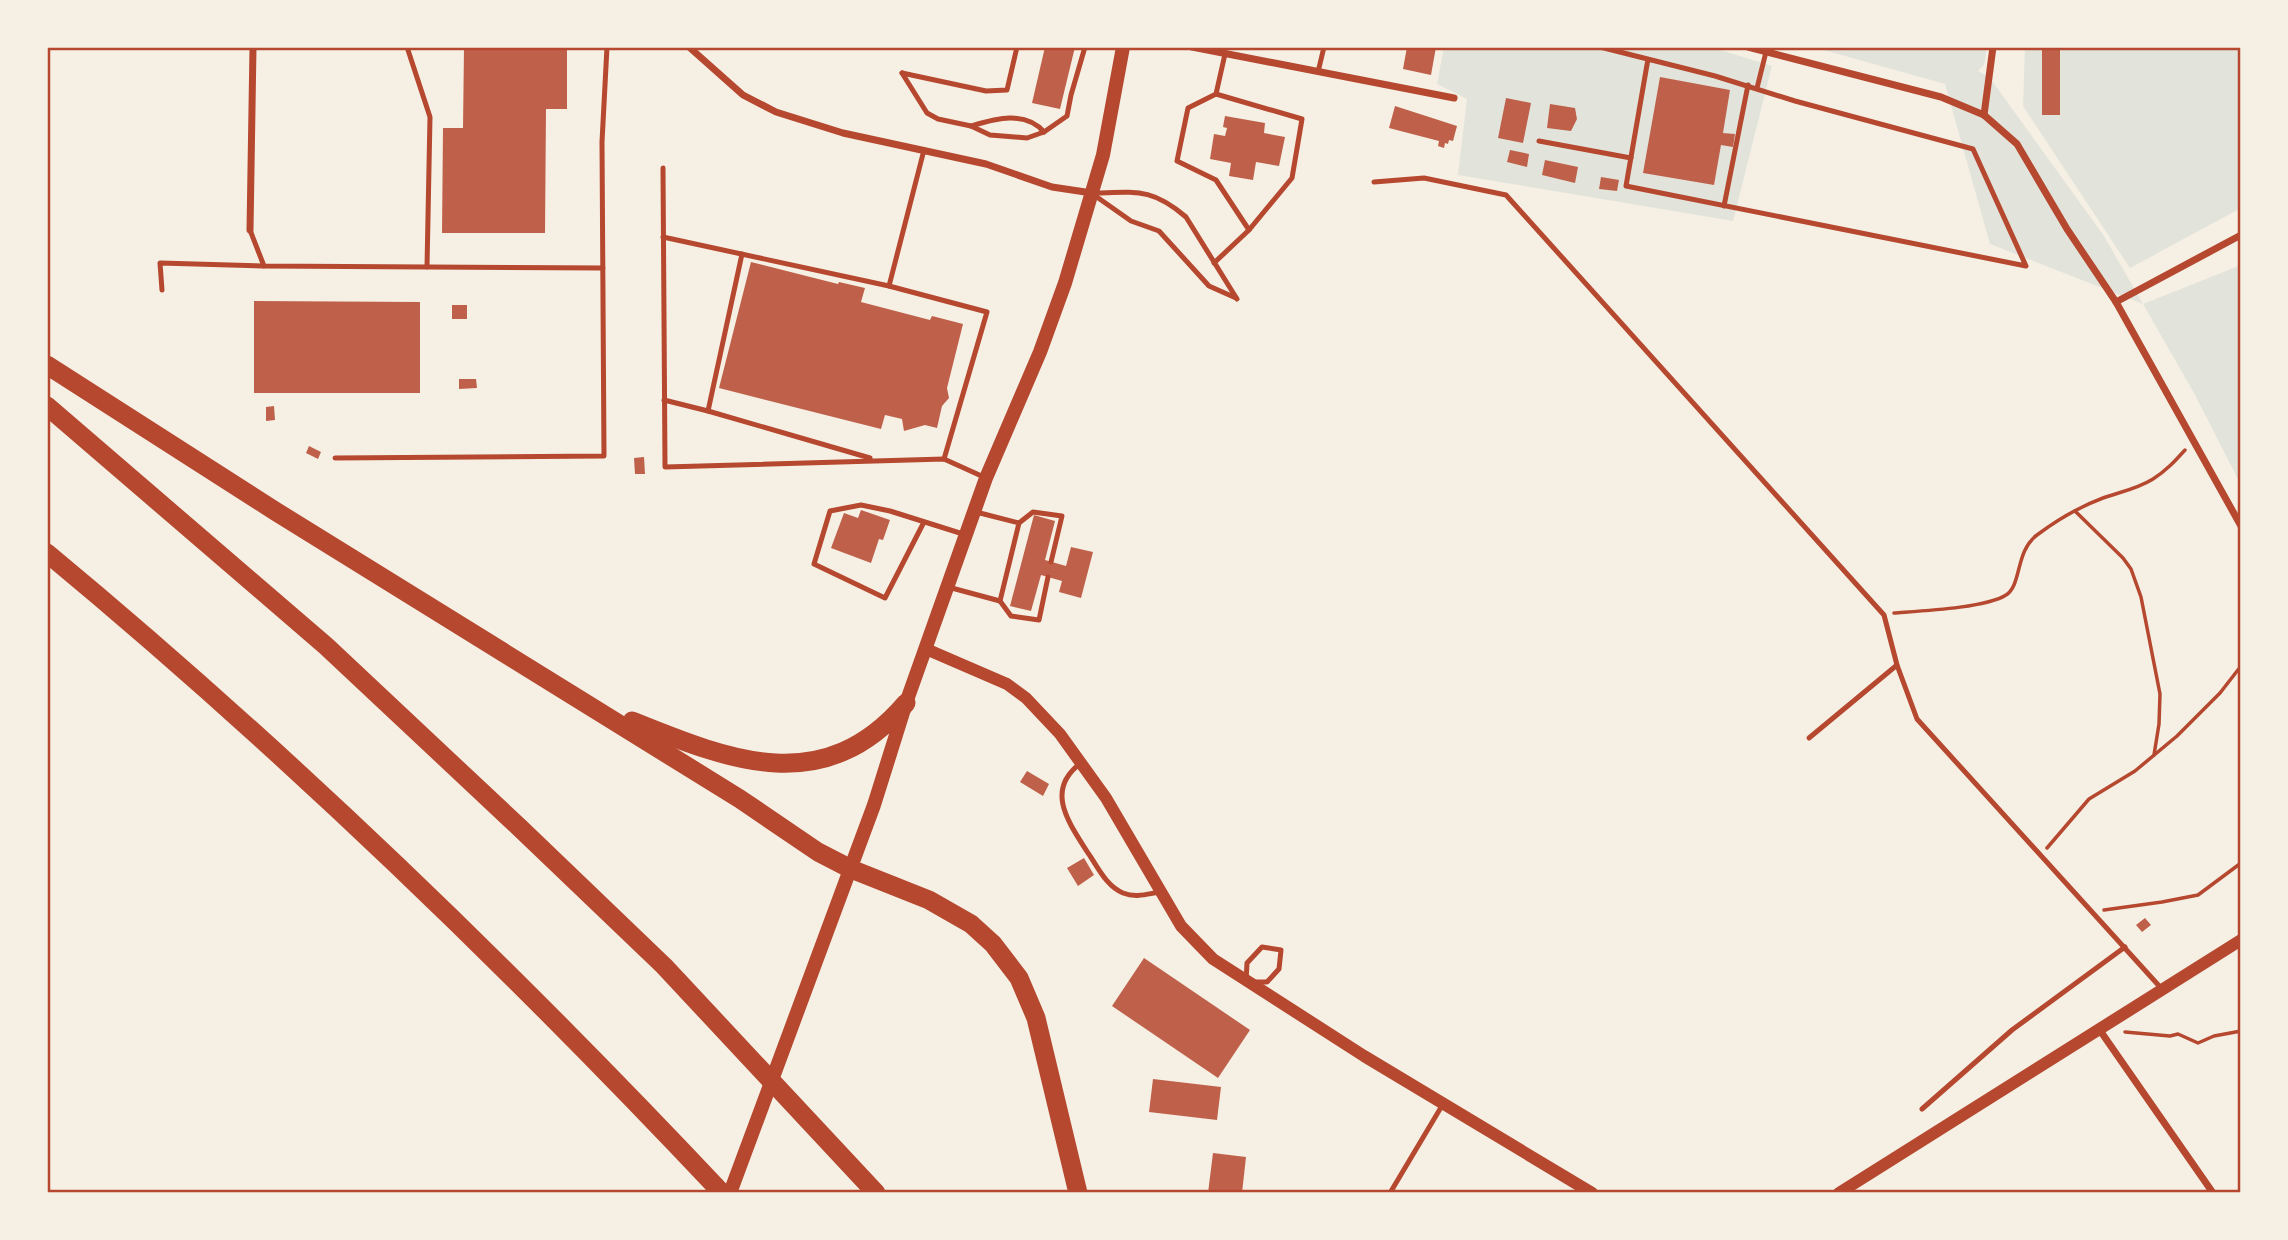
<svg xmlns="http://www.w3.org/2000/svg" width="2288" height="1240" font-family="Quicksand,sans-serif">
<rect width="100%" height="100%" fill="#f6efe4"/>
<g fill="#e2e4dc">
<path d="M 1444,47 L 1711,47 L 1772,66 L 1733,221 L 1458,175 L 1467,99 L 1437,84 Z"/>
<path d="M 1813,47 L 1987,47 L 1984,65 L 1978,71 L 1990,78 L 2104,236 L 2143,304 L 2241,265 L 2241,485 L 2194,393 L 2143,304 L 1990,244 L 1945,84 Z"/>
<path d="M 2025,47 L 2241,47 L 2241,208 L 2130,268 L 2023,106 Z"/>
</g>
<g fill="#bf614a">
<path d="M 464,47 L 567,47 L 567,109 L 546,109 L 545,233 L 442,233 L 443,128 L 463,128 Z"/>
<path d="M 1045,47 L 1075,47 L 1060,109 L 1032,103 Z"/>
<path d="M 1407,47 L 1436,47 L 1431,75 L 1403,69 Z"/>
<rect x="2042" y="47" width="18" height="68"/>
<path d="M 1660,77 L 1730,90 L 1723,133 L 1735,134 L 1733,147 L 1721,145 L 1714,185 L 1643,173 Z"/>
<path d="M 1506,98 L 1531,103 L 1523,143 L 1498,138 Z"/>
<path d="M 1550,104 L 1575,108 L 1577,119 L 1571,131 L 1547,128 Z"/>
<path d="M 1395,106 L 1457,126 L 1453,141 L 1449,140 L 1448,144 L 1445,143 L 1444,148 L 1438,146 L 1439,141 L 1389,128 Z"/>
<path d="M 1225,116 L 1265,123 L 1264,133 L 1285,137 L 1279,166 L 1256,162 L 1253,180 L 1229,176 L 1231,163 L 1210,159 L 1214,134 L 1225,136 L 1227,128 L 1223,127 Z"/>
<path d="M 1510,150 L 1529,154 L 1527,167 L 1507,162 Z"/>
<path d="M 1545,160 L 1578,167 L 1575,183 L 1542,175 Z"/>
<path d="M 1601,177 L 1619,180 L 1617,191 L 1599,189 Z"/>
<path d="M 751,262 L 838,284 L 839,282 L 865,288 L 861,302 L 930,320 L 932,316 L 963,324 L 947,388 L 949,398 L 942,406 L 937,428 L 925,425 L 904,431 L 902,419 L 885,415 L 881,429 L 719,388 Z"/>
<path d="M 254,301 L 420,302 L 420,393 L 254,393 Z"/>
<rect x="452" y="305" width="15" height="14"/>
<path d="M 459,379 L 476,379 L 477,388 L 459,389 Z"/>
<path d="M 274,406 L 275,420 L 266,421 L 266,407 Z"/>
<path d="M 309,446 L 321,452 L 318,459 L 306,453 Z"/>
<path d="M 644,457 L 645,474 L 635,474 L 634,458 Z"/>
<path d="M 861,510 L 890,520 L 883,540 L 879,539 L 871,563 L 831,548 L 844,513 L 858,518 Z"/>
<path d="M 1034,515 L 1055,521 L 1045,560 L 1066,566 L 1071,547 L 1093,552 L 1081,598 L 1059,592 L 1062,581 L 1041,575 L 1031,611 L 1010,606 Z"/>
<path d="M 1027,771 L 1049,784 L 1043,796 L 1020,782 Z"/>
<path d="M 1084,858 L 1094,875 L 1078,886 L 1067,868 Z"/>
<path d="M 2145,918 L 2151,925 L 2142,932 L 2136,925 Z"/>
<path d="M 1144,958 L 1250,1030 L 1218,1078 L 1112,1006 Z"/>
<path d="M 1153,1079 L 1221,1087 L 1217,1120 L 1149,1112 Z"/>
<path d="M 1213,1153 L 1246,1157 L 1242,1193 L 1208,1193 Z"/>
</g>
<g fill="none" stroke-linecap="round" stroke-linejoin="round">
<g stroke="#b5482f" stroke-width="3.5">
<path d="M 2075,511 L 2123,558 L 2131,569 L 2141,597 L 2160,694 L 2159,724 L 2154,755"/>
<path d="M 1894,613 C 1920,611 1986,608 2006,595 C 2022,585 2015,551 2037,535 C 2057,520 2079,507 2103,498 C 2120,492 2137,489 2153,479 C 2166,471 2175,461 2185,450"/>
<path d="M 2047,848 L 2089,799 L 2135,771 L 2177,736 L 2220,693 L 2241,666"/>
<path d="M 2104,910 L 2162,902 L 2198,895 L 2241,863"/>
<path d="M 2125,1032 L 2170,1036 L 2178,1034 L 2198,1043 L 2214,1036 L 2241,1031"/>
</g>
<g stroke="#b5482f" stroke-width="5">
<path d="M 407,47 L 430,117 L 427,267"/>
<path d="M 1600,47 L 1715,76 L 1795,101 L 1973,149 L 2026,266 L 1626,186 L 1648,59"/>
<path d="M 1318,72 L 1324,47"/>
<path d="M 902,73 L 927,113 L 938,119 L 971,126 L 990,135 L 1027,138 L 1044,132 L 1067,116 L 1071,95 L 1085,47"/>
<path d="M 902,73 L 986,91 L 1007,90 L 1017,47"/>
<path d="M 1757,88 L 1766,52"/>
<path d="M 1216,94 L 1302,119 L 1292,178 L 1249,230"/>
<path d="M 971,126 C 995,119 1025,110 1044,132"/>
<path d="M 1539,141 L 1631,158"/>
<path d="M 663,168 L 665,467 L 944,459 L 986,478"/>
<path d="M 1374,182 L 1424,178 L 1506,195 L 1884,615 L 1897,665 L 1917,719 L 2161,988"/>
<path d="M 1095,193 C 1137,192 1152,188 1186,217 L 1237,299"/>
<path d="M 1094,195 L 1131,221 L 1159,231 L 1209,286 L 1236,298"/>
<path d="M 1724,206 L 1748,85"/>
<path d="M 250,230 L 264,266 L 603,268"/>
<path d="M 663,237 L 889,286 L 987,312 L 944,459"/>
<path d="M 742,254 L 708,411 L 870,458"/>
<path d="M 1214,263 L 1249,230 L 1216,180 L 1177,161 L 1188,108 L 1216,94 L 1225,54"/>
<path d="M 889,286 L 924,150"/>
<path d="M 162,290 L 160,263 L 264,266"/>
<path d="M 664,400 L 708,411"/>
<path d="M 335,458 L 604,456 L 602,142 L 607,47"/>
<path d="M 924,522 L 885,598 L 814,564 L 830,511 L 861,505 L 890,511 L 963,534"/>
<path d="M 1019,523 L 1033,512 L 1062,516 L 1051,562"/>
<path d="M 948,587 L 1000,601 L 1019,523 L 976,512"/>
<path d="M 1000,601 L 1011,616 L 1039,620 L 1048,577"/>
<path d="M 1809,738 L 1897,665"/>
<path d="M 1081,763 C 1044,790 1069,823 1088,853 C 1098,867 1106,886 1123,893 C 1136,898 1147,894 1160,892"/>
<path d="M 1262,947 L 1281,950 L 1279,969 L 1267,982 L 1246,982 L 1247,963 Z"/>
<path d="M 1922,1109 L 2012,1030 L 2125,947"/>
<path d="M 1390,1193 L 1443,1104"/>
</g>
<g stroke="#b5482f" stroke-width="7">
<path d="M 689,47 L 743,95 L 776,112 L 843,133 L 986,164 L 1052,187 L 1092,193"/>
<path d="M 1192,47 L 1454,98"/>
<path d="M 1748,47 L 1941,97 L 1984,115 L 2017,144 L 2067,229 L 2116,302 L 2241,526"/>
<path d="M 1984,115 L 1993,47"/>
<path d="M 250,230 L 253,47"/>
<path d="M 2116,302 L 2241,235"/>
<path d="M 2099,1029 L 2213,1193"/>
</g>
<g stroke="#b5482f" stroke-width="12">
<path d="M 926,649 L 1007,684 L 1026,698 L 1060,734 L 1106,798 L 1181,926 L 1213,959 L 1364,1056 L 1592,1193"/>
<path d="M 1839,1193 L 2241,940"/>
</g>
<path stroke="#b5482f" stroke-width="14" d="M 730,1193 L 874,805 L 906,703 L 986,478 L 1040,352 L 1065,283 L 1103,155 L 1123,47"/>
<g stroke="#b5482f" stroke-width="19">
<path d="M 47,365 L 275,511 L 740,799 L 818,852 L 851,869 L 929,900 L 971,924 L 993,944 L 1019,978 L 1036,1018 L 1078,1193"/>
<path d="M 47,406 L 326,646 L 520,828 L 664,966 L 876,1193"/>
<path d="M 47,553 C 286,751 509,967 722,1193"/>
<path d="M 632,721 C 731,761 824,799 906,703"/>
</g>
</g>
<rect width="2288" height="1240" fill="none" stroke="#f6efe4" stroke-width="98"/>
<rect x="49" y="49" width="2190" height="1142" fill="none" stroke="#b5482f" stroke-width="2.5"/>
</svg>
